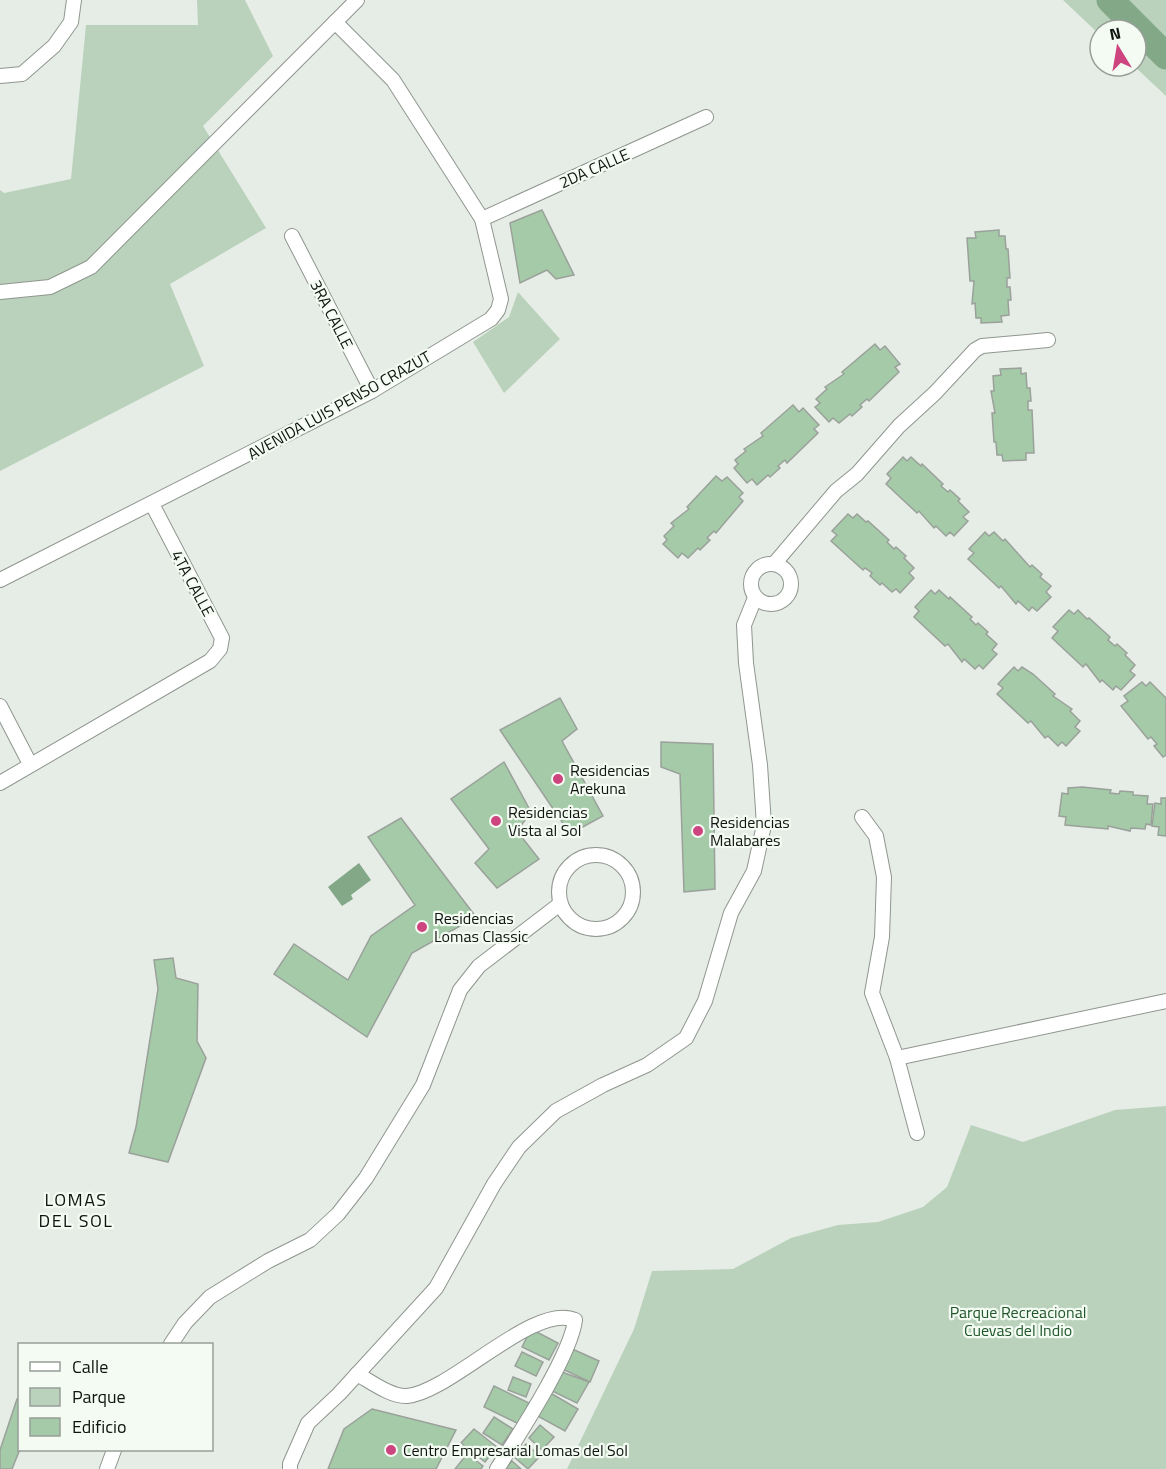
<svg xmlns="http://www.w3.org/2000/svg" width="1166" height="1469" font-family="'Titillium Web',sans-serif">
<rect width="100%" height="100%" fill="#e6ede6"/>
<g fill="#bad2bc">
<path d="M 197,0 L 245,0 L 273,56 L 203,126 L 266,228 L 170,284 L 204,366 L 0,471 L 0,190 L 4,193 L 71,179 L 86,25 L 198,25 Z"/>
<path d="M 1063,0 L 1166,0 L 1166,96 L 1134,66 L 1136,66 L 1136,30 L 1100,30 L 1100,35 Z"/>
<path d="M 518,292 L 560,339 L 504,393 L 473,342 L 509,317 Z"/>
<path d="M 1166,1106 L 1166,1469 L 567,1469 L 634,1329 L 652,1271 L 733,1269 L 791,1238 L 838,1225 L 878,1222 L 923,1207 L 947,1187 L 971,1125 L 1023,1142 L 1115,1110 Z"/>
</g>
<path fill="#83a887" d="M 359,863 L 371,880 L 351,895 L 353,899 L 342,906 L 328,887 Z"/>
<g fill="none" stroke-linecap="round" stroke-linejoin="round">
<path stroke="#83a887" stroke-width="27" d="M 1110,0 L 1166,56"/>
</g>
<g fill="#a5caa8" stroke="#9aa19b" stroke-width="1.5">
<path d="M 542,210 L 574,275 L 556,279 L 547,270 L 520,283 L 510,223 Z"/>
<path d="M 999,230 L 999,236 L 1005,236 L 1006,249 L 1008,249 L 1010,278 L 1007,278 L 1007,287 L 1010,287 L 1011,300 L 1008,300 L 1009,315 L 1001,316 L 1002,322 L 981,323 L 981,318 L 976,318 L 975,303 L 972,304 L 974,281 L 970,281 L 967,238 L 976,238 L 975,232 Z"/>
<path d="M 875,344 L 880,350 L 885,346 L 900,364 L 895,367 L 899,372 L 869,401 L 867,399 L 860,405 L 862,407 L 852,416 L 850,414 L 839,423 L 833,418 L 829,422 L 815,407 L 820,403 L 816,399 L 827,389 L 825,387 L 844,374 L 842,372 Z"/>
<path d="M 1021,368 L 1021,374 L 1026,373 L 1027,388 L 1030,388 L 1031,401 L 1028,401 L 1028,410 L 1032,410 L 1034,453 L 1026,453 L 1026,460 L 1003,461 L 1002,455 L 997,455 L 996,442 L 994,442 L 992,413 L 995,413 L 991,391 L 994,391 L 993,376 L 1001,375 L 1000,369 Z"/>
<path d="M 793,405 L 799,412 L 803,408 L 819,425 L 814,429 L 818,433 L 787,463 L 785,460 L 778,466 L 780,468 L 770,477 L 768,475 L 757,485 L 752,479 L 747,483 L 734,468 L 738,464 L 735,460 L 746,451 L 744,449 L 763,436 L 761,433 Z"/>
<path d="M 903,457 L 907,461 L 911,457 L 921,466 L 922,464 L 943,484 L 941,486 L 948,492 L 950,490 L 960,499 L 958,501 L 969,512 L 963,517 L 968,521 L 954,536 L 950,532 L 946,536 L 936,526 L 934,528 L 919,511 L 917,513 L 886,484 L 891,478 L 887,474 Z"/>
<path d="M 716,476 L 722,481 L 727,477 L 743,493 L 739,497 L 743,501 L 716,533 L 714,531 L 707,538 L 710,540 L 700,550 L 698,548 L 688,558 L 682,553 L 678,558 L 663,544 L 667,540 L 664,536 L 674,526 L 671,523 L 689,509 L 687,507 Z"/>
<path d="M 848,514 L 853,518 L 857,514 L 866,522 L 868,521 L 889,540 L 887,542 L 894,549 L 896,547 L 906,556 L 904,558 L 914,568 L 909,573 L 914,578 L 900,593 L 896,589 L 892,592 L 882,583 L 880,585 L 870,576 L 872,573 L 865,568 L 863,570 L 831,541 L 837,535 L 832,531 Z"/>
<path d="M 985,532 L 989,536 L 994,532 L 1003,541 L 1005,539 L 1030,567 L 1032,565 L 1042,574 L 1040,577 L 1051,586 L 1046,592 L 1051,597 L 1037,611 L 1032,607 L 1029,611 L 1018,601 L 1016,604 L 1001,586 L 999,588 L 968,559 L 974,553 L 969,549 Z"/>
<path d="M 931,590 L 935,594 L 939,590 L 949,599 L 950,597 L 972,617 L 970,619 L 976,625 L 978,623 L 988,632 L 986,634 L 997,644 L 992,650 L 997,654 L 983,669 L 979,665 L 975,669 L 964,659 L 962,662 L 948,644 L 945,646 L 914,617 L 919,611 L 915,607 Z"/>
<path d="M 1069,610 L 1074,614 L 1078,610 L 1087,619 L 1089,618 L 1110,637 L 1108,640 L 1115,646 L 1117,644 L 1127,653 L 1125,655 L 1135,665 L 1130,671 L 1135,675 L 1121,690 L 1116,686 L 1113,690 L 1102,680 L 1100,682 L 1086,664 L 1083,667 L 1052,638 L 1058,631 L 1053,627 Z"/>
<path d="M 1014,667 L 1018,671 L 1022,667 L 1033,674 L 1055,694 L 1053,696 L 1072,709 L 1070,711 L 1080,721 L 1075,727 L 1080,731 L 1066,746 L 1062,742 L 1058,746 L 1048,736 L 1045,738 L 1031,721 L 1028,723 L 997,694 L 1003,688 L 998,684 Z"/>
<path d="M 1142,682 L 1146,686 L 1150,682 L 1166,698 L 1166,755 L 1163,757 L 1154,746 L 1157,744 L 1151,737 L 1148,739 L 1121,706 L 1128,701 L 1124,696 Z"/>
<path d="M 560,698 L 577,729 L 562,741 L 603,816 L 570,834 L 500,730 Z"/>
<path d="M 661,742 L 713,744 L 715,889 L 684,892 L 680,774 L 661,767 Z"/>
<path d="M 504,762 L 531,812 L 517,831 L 539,859 L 497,888 L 475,863 L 489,849 L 451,799 Z"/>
<path d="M 1082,787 L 1111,790 L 1110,793 L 1119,794 L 1120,791 L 1133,792 L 1133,795 L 1148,796 L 1147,804 L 1153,804 L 1151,825 L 1146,824 L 1145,829 L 1131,828 L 1130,831 L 1108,826 L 1108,829 L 1065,825 L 1066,817 L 1059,816 L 1062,793 L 1068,794 L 1068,788 Z"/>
<path d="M 1161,798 L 1166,798 L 1166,836 L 1158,835 L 1159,827 L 1152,826 L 1155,803 L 1161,804 Z"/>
<path d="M 401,818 L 476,917 L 412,953 L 367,1037 L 274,974 L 294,944 L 348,980 L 371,936 L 415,905 L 368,837 Z"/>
<path d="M 173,958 L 176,978 L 198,984 L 197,1041 L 206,1058 L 168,1162 L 129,1153 L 136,1127 L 158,989 L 154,960 Z"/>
<path d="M 531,1329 L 558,1343 L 549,1360 L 522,1347 Z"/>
<path d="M 570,1348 L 599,1361 L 590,1382 L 560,1368 Z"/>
<path d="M 522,1352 L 543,1362 L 536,1376 L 515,1366 Z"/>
<path d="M 562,1372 L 589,1382 L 577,1403 L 552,1391 Z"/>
<path d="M 513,1377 L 531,1384 L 526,1397 L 508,1390 Z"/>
<path d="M 494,1386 L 529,1403 L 519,1424 L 484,1407 Z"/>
<path d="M 547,1391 L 578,1409 L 565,1431 L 534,1414 Z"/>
<path d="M 17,1399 L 20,1399 L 20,1449 L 12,1469 L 0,1469 L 0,1450 Z"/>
<path d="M 372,1409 L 456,1430 L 436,1469 L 328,1469 L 344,1429 Z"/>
<path d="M 494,1417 L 513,1429 L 502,1445 L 483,1433 Z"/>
<path d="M 540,1425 L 554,1437 L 542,1450 L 529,1438 Z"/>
<path d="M 474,1429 L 497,1447 L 485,1462 L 461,1443 Z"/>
<path d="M 526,1444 L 540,1456 L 528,1469 L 514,1457 Z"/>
<path d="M 467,1454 L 483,1466 L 481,1469 L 455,1469 Z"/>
<path d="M 512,1461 L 521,1469 L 505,1469 Z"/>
</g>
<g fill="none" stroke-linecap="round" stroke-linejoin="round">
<defs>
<g id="street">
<path d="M 0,76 L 22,74 L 54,46 L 71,22 L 74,0"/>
<path d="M 482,219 L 706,117"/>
<path d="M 292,236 L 372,391"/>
<path d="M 0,292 L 50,287 L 91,267 L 357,0"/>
<circle cx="771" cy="584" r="20"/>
<path d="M 774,564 L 836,491 L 857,474 L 899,426 L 935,393 L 975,350 L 982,346 L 1048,340"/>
<path d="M 0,580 L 372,391 L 491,319 L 498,310 L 501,299 L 482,219 L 393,80 L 335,22"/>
<path d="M 0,706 L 30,764"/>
<path d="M 0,783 L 210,661 L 220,649 L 222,638 L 152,504"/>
<path d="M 862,817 L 876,836 L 884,877 L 882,937 L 872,993 L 897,1058 L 917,1133"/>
<circle cx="596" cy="892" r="37"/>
<path d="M 897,1058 L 1166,1001"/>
<path d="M 171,1344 L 185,1323 L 210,1297 L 268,1261 L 310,1240 L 338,1214 L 366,1178 L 423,1085 L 460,990 L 479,966 L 560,904"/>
<path d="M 357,1374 C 370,1381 391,1397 407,1396 C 451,1392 534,1302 575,1320 C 571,1355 518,1436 497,1469"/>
<path d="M 107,1469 L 114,1450"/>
<path d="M 290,1469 L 290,1464 L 308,1423 L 339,1394 L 436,1288 L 494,1184 L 519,1147 L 556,1111 L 603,1085 L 647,1065 L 686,1038 L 705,1001 L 731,913 L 754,871 L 764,825 L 760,765 L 746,663 L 744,625 L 755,598"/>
</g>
</defs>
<use href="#street" stroke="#8f968f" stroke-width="16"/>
<use href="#street" stroke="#fff" stroke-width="14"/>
</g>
<g fill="#cd447f" stroke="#f3fbf3" stroke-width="2">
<circle cx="558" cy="779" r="6"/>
<circle cx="496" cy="821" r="6"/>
<circle cx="698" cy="831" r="6"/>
<circle cx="422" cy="927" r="6"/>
<circle cx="391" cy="1450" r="6"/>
</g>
<g text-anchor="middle" stroke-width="4.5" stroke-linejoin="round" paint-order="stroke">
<g font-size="16" fill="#101310" stroke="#f3fbf3">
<text transform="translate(594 168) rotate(-24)" y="6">2DA CALLE</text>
<text transform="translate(332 314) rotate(63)" y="6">3RA CALLE</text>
<text transform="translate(339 405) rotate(-29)" y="6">AVENIDA LUIS PENSO CRAZUT</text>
<text transform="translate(193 583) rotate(62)" y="6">4TA CALLE</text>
</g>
<g font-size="16" fill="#101310" stroke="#f3fbf3" text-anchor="start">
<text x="570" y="776">Residencias<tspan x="570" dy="18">Arekuna</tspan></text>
<text x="508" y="818">Residencias<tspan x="508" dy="18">Vista al Sol</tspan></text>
<text x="710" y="828">Residencias<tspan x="710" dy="18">Malabares</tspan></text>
<text x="434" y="924">Residencias<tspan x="434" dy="18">Lomas Classic</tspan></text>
<text x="403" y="1456">Centro Empresarial Lomas del Sol</text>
</g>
<g font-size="16" fill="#21572b" stroke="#f3fbf3">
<text x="1018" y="1318">Parque Recreacional<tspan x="1018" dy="18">Cuevas del Indio</tspan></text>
</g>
<g font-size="18" letter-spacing="1.5" fill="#101310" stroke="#f3fbf3">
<text x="76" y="1206">LOMAS<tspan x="76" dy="21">DEL SOL</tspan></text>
</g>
</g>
<rect x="18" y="1343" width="195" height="108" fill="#f3fbf3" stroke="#989e98" stroke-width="1.5"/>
<rect x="30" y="1362" width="30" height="9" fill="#ffffff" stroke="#989e98" stroke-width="1.5"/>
<text x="72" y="1373" font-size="18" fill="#101310">Calle</text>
<rect x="30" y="1388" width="30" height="18" fill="#bad2bc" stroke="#989e98" stroke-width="1.5"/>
<text x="72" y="1403" font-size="18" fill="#101310">Parque</text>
<rect x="30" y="1418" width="30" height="18" fill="#a5caa8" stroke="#989e98" stroke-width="1.5"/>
<text x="72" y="1433" font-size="18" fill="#101310">Edificio</text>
<g transform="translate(1118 48) rotate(349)"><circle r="28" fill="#f3fbf3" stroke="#989e98" stroke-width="1.5"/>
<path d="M0-4.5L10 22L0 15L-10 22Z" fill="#cd447f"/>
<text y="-9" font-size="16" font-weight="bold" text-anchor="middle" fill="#101310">N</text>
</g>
</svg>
